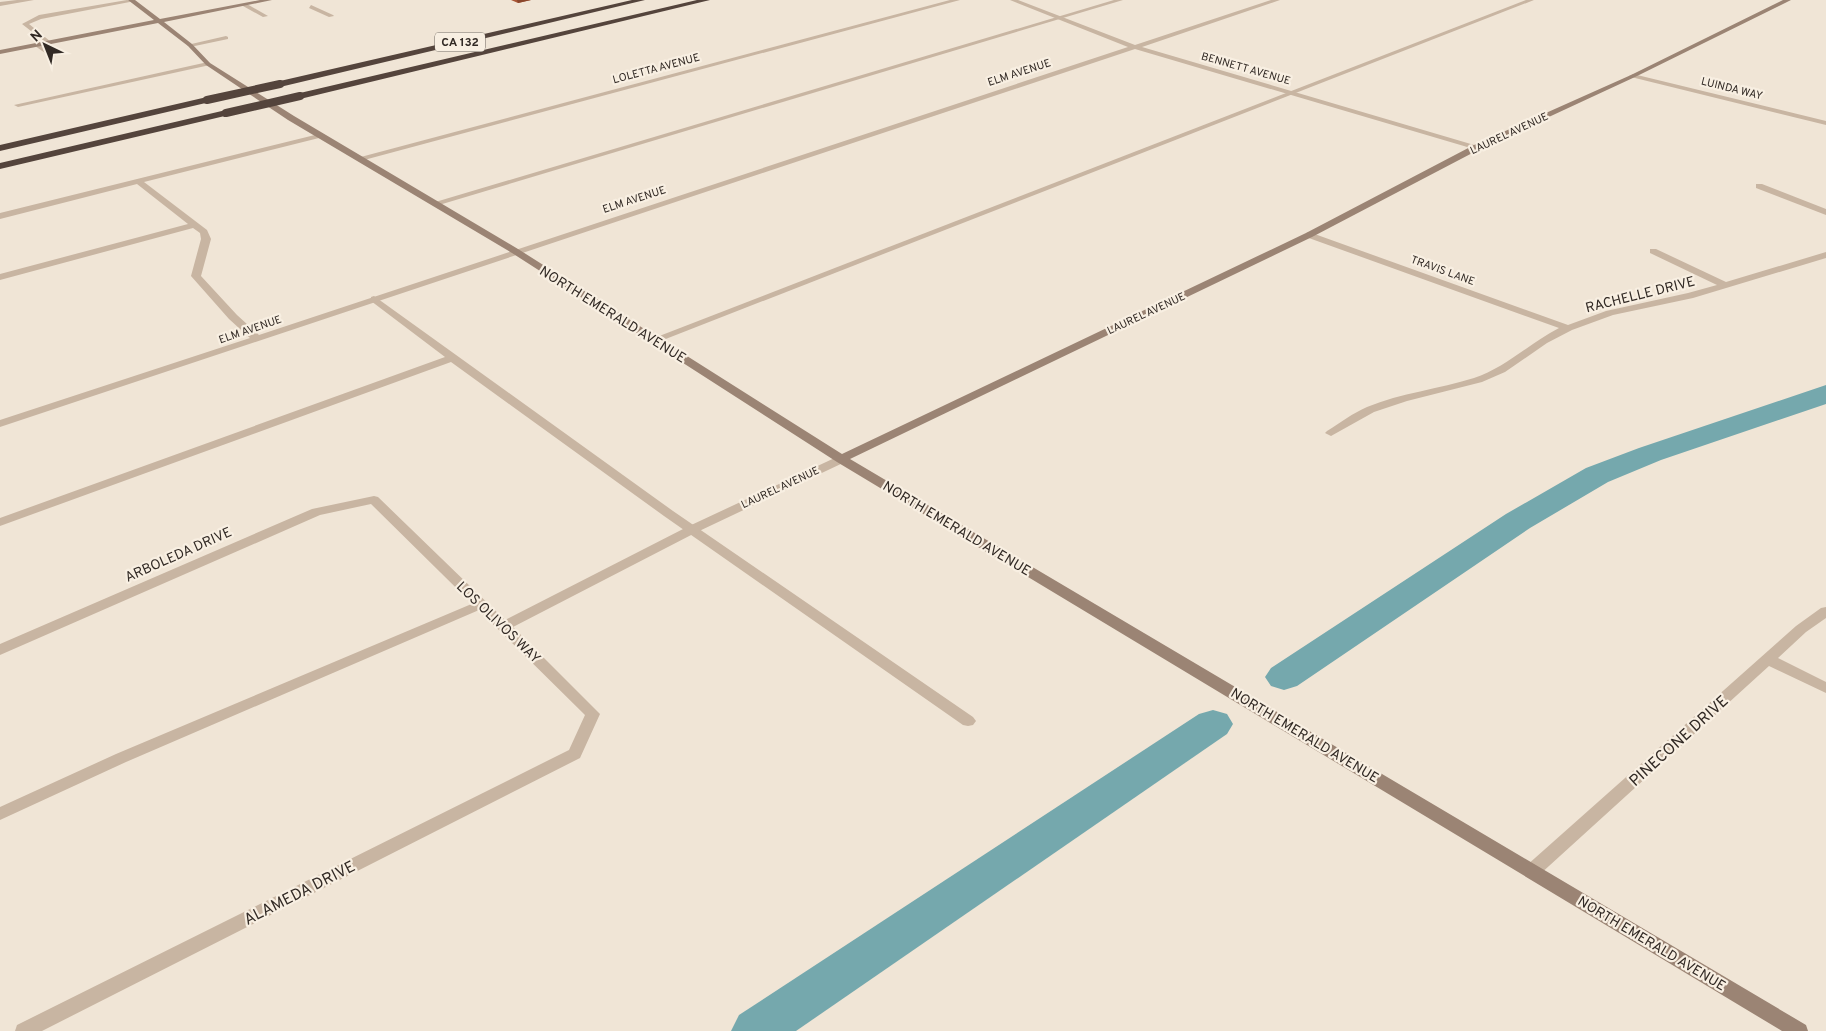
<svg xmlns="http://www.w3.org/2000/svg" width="1826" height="1031" font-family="Overpass,sans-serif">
<rect width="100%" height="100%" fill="#f0e5d6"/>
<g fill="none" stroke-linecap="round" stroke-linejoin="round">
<g fill="#75a8ad" fill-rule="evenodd">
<path d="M 1826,385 L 1826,404 L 1661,460 L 1608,482 L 1530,528 L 1297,686 L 1284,690 L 1271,686 L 1265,677 L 1271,668 L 1506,514 L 1586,468 L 1639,448 Z"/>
<path d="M 1213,710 L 1227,714 L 1233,724 L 1227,734 L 796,1031 L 731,1031 L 739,1015 L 1199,714 Z"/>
</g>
<g fill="#c8b5a2" fill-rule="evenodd">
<path d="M 17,0 L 34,0 L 0,6 L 0,2 Z"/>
<path d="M 127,0 L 135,1 L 41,19 L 29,24 L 51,42 L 52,43 L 49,45 L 22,24 L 39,15 Z"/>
<path d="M 1114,0 L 1123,0 L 439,205 L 432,203 Z"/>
<path d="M 1526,0 L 1534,0 L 658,342 L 650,342 L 649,340 Z"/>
<path d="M 243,4 L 247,4 L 268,16 L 263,17 L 243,6 Z"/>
<path d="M 311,5 L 333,15 L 334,16 L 329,17 L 309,8 Z"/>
<path d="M 226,36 L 228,37 L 228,39 L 190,47 L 187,45 Z"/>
<path d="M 35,44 L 39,44 L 56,56 L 51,57 L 35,46 Z"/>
<path d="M 208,62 L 210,63 L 210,65 L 18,107 L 14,105 Z"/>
<path d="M 374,296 L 673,511 L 973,717 L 976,721 L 973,725 L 968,726 L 963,725 L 664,516 L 451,362 L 0,526 L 0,518 L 445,357 L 371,301 L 371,297 Z"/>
<path d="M 481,600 L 486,601 L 488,604 L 486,607 L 126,762 L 0,820 L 0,807 L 116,754 Z"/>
</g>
<g fill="#c8b5a2" fill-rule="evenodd">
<path d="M 950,0 L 960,0 L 364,160 L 357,158 Z"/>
<path d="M 1010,0 L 1018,0 L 1135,45 L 1271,0 L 1280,0 L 1142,47 L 1481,147 L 1474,149 L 1135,49 L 0,427 L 0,420 L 250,338 L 229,319 L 191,276 L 201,239 L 200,233 L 193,228 L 0,280 L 0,274 L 188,224 L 137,184 L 0,219 L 0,213 L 323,133 L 323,137 L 144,182 L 207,230 L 211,239 L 201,276 L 237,315 L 259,335 L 1128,47 Z"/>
<path d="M 1633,74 L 1826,121 L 1826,125 L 1631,77 L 1629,76 Z"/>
<path d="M 1756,184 L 1762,184 L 1826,209 L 1826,215 L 1756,188 Z"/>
<path d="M 1309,232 L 1568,325 L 1606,311 L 1688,293 L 1717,285 L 1650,253 L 1650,249 L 1656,249 L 1726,282 L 1826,252 L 1826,258 L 1693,298 L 1613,315 L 1572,330 L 1547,343 L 1505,372 L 1482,382 L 1407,401 L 1374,412 L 1331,436 L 1325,433 L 1327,431 C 1340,423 1353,413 1367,407 C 1401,393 1439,389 1474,378 C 1505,368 1530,343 1559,328 L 1306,237 L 1306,233 Z"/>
<path d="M 841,455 L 845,456 L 847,459 L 845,462 L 695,533 L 513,627 L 600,714 L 580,758 L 42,1031 L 15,1031 L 17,1025 L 569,750 L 585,715 L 371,504 L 320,515 L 0,655 L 0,644 L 312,509 L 374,496 L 378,497 L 505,620 L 687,527 Z"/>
<path d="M 1826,607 L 1826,618 L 1806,632 L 1778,658 L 1826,682 L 1826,693 L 1769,666 L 1538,876 L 1532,878 L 1526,876 L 1524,871 L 1526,866 L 1796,626 L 1821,608 Z"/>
</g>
<path fill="#9b8474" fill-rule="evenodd" d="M 128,0 L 135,0 L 160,19 L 260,0 L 272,0 L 164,22 L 192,44 L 210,63 L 294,116 L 518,249 L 842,454 L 1306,233 L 1474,145 L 1631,75 L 1783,0 L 1791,0 L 1635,77 L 1480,149 L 1312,237 L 850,459 L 1806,1025 L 1808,1031 L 1782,1031 L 837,462 L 512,253 L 288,120 L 206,65 L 188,46 L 158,23 L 0,54 L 0,50 L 154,20 Z"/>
<g fill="#54443c" fill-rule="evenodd">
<path d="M 632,0 L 645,0 L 280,87 L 276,84 L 280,81 Z"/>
<path d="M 697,0 L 710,0 L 300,99 L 296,96 L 300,93 Z"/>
<path d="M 207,97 L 211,100 L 210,102 L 0,151 L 0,145 Z"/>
<path d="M 226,110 L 230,113 L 229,115 L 0,169 L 0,163 Z"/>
</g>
<g stroke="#54443c" stroke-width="8">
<path d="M 207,100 L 280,84"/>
<path d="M 226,113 L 300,96"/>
</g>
</g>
<path fill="#a95636" d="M 511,0 L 531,0 L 518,3 Z"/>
<path fill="#8a462c" d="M 517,0 L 531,0 L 518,3 Z"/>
<g text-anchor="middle" stroke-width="4.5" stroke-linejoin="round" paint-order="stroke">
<g font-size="11" fill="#322a25" stroke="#f8efe2">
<text transform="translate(656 68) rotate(-15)" y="4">LOLETTA AVENUE</text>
<text transform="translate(1246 68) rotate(16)" y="4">BENNETT AVENUE</text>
<text transform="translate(1019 72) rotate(-18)" y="4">ELM AVENUE</text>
<text transform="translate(1732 88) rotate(14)" y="4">LUINDA WAY</text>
<text transform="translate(1509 133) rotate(-25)" y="4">LAUREL AVENUE</text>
<text transform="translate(634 199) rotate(-18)" y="4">ELM AVENUE</text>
<text transform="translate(1443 270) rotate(20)" y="4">TRAVIS LANE</text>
<text transform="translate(1146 313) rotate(-25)" y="4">LAUREL AVENUE</text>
<text transform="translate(250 329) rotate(-19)" y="4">ELM AVENUE</text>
<text transform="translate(780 487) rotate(-25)" y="4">LAUREL AVENUE</text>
</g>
<rect fill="#f8efe2" stroke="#6d655e" stroke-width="1" x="435" y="32.5" width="50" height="19" rx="4"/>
<g font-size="12" font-weight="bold" fill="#322a25">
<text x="460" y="46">CA 132</text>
</g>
<g font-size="14" fill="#322a25" stroke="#f8efe2">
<text transform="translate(1640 294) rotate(-14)" y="5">RACHELLE DRIVE</text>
<text transform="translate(613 314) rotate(32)" y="5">NORTH EMERALD AVENUE</text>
<text transform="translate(957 528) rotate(31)" y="5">NORTH EMERALD AVENUE</text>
<text transform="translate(178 554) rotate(-24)" y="5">ARBOLEDA DRIVE</text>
<text transform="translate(499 622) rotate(44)" y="5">LOS OLIVOS WAY</text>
<text transform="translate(1305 735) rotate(31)" y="5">NORTH EMERALD AVENUE</text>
<text transform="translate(1652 943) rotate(31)" y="5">NORTH EMERALD AVENUE</text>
</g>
<g font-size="16" fill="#322a25" stroke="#f8efe2">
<text transform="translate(1678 740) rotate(-42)" y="6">PINECONE DRIVE</text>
<text transform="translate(299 892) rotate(-27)" y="6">ALAMEDA DRIVE</text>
</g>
</g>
<g transform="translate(45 45) rotate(317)" stroke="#f8efe2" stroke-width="4" paint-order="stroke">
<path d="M0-4L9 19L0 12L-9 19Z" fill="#322a25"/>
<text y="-8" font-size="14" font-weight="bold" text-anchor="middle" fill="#322a25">N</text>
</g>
</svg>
